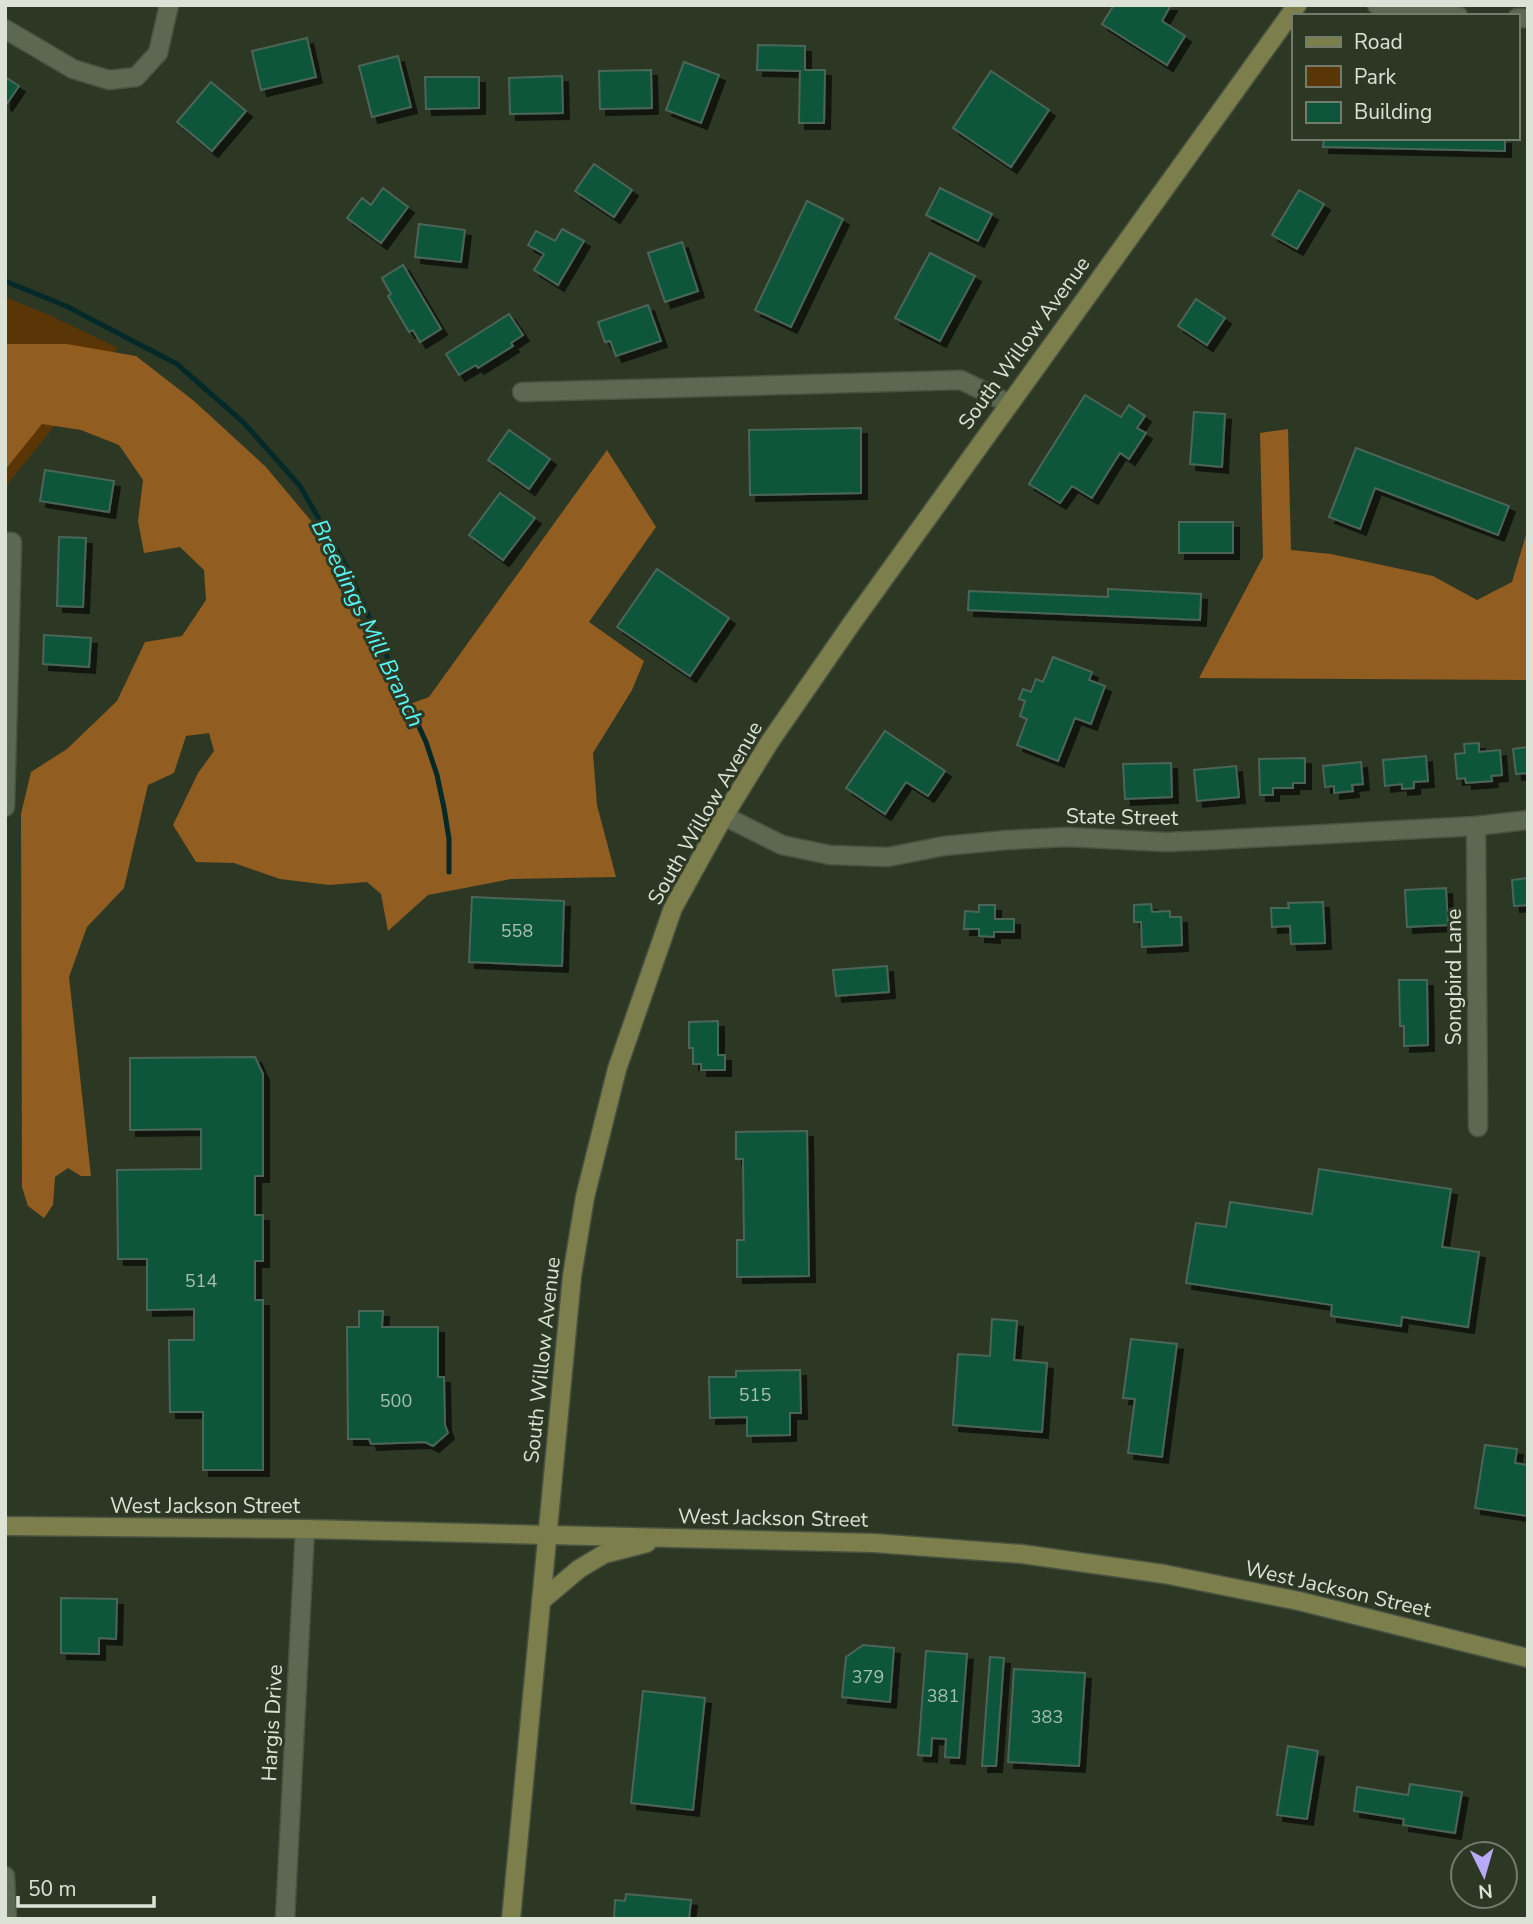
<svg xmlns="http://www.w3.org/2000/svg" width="1533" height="1924" font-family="'Nunito Sans',sans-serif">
<defs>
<filter id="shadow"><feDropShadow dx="6" dy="6" stdDeviation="0" flood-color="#0009"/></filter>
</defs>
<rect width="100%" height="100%" fill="#2d3824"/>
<path fill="#5a3607" d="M 5,297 L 49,315 L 118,348 L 5,487 Z"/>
<g fill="#915d20">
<path d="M 5,344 L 67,344 L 136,356 L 194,401 L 265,466 L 312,522 L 376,651 L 399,708 L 429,697 L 607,450 L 656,527 L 589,622 L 644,661 L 632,690 L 593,753 L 597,805 L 616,877 L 511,879 L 428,895 L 388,931 L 381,894 L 367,882 L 329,885 L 280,879 L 234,863 L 196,862 L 173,825 L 198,773 L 214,751 L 209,733 L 186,736 L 174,773 L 148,785 L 124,888 L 87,927 L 69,977 L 91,1176 L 81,1176 L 68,1168 L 55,1177 L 53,1205 L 44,1218 L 28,1206 L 22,1187 L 21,814 L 31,772 L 67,749 L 117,701 L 145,642 L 182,636 L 206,600 L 204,570 L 180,547 L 144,553 L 138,521 L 143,480 L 119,445 L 81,430 L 42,424 L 5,470 Z"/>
<path d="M 1288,429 L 1291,550 L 1331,554 L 1433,576 L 1477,600 L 1512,582 L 1526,535 L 1528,461 L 1528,680 L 1199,678 L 1263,557 L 1260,433 Z"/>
</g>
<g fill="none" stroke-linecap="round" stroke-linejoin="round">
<path stroke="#042929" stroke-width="5" d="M 5,281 L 66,306 L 177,364 L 243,422 L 300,486 L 346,566 L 426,742 L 437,775 L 444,808 L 449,839 L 449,872"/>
</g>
<g fill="#0c553b" stroke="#4b6558" stroke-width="2" filter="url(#shadow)">
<path d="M 1114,5 L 1171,5 L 1162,21 L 1185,36 L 1167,65 L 1102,24 Z"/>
<path d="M 307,38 L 316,77 L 261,90 L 252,51 Z"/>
<path d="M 758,45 L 805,46 L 805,70 L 825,70 L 824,123 L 799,123 L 800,71 L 757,70 Z"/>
<path d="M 398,56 L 411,107 L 372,117 L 359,66 Z"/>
<path d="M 684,62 L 719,75 L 701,123 L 666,110 Z"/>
<path d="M 651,70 L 652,108 L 600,109 L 599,71 Z"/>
<path d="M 991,71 L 1049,110 L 1011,167 L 953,128 Z"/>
<path d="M 562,76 L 563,113 L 510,114 L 509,78 Z"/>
<path d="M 5,77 L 19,86 L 6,105 L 5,104 Z"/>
<path d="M 425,77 L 479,77 L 479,108 L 426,109 Z"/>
<path d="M 211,82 L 246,111 L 212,151 L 177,122 Z"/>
<path d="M 1324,138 L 1505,138 L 1505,151 L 1323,147 Z"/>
<path d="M 594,164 L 632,190 L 614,217 L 575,191 Z"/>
<path d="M 383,188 L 408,207 L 381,243 L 347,218 L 362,198 L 371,205 Z"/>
<path d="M 940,188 L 992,214 L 978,241 L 926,215 Z"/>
<path d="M 1299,190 L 1324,204 L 1297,249 L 1272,235 Z"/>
<path d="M 807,201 L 843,219 L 791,327 L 755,310 Z"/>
<path d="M 419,224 L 465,230 L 461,262 L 415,257 Z"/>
<path d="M 562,229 L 584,241 L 558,285 L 534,270 L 544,254 L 528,245 L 536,231 L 555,241 Z"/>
<path d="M 682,242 L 698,291 L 665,302 L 648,253 Z"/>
<path d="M 930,253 L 975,276 L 940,341 L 895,318 Z"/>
<path d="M 403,265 L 441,329 L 420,342 L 413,330 L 409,332 L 388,296 L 391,294 L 382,278 Z"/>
<path d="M 1196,299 L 1225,318 L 1207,345 L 1178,326 Z"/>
<path d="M 648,305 L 661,341 L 616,356 L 610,341 L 605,342 L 598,322 Z"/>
<path d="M 509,314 L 523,335 L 511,343 L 513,346 L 478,368 L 476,365 L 459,375 L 446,354 Z"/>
<path d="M 1085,395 L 1121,417 L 1129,405 L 1145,416 L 1137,428 L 1146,433 L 1129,459 L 1120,453 L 1092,498 L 1072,486 L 1060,503 L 1029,484 Z"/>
<path d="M 1194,412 L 1225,414 L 1222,467 L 1190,464 Z"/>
<path d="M 861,428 L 861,493 L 750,495 L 749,430 Z"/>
<path d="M 509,430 L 550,459 L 529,489 L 488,460 Z"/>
<path d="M 1356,448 L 1509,506 L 1498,535 L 1375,488 L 1360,529 L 1329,517 Z"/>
<path d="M 45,470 L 114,481 L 109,512 L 40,501 Z"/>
<path d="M 500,493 L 535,518 L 503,560 L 469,535 Z"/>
<rect x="1179" y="522" width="54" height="31"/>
<path d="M 59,537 L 86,538 L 83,607 L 57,606 Z"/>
<path d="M 657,569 L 729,618 L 690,676 L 617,627 Z"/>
<path d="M 1108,589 L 1201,594 L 1200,620 L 968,610 L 969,591 L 1108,597 Z"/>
<path d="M 44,635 L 91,638 L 89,667 L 43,664 Z"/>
<path d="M 1053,657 L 1092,672 L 1089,680 L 1105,686 L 1091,724 L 1075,718 L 1058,761 L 1017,745 L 1027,719 L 1020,716 L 1025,701 L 1019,699 L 1023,689 L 1031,692 L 1036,679 L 1043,682 Z"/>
<path d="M 885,731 L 945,771 L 928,796 L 906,782 L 885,814 L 846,788 Z"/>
<path d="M 1479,743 L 1479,752 L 1500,750 L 1502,775 L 1491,776 L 1492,781 L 1466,783 L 1465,778 L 1457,779 L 1455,754 L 1465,753 L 1464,744 Z"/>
<path d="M 1528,747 L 1528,773 L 1516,774 L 1513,749 Z"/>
<path d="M 1426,756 L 1428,781 L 1414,782 L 1414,788 L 1402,789 L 1402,784 L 1385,786 L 1383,760 Z"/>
<path d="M 1305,758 L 1305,783 L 1293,783 L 1293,788 L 1273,788 L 1273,795 L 1260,795 L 1259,759 Z"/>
<path d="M 1361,762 L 1363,784 L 1352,785 L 1353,791 L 1334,793 L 1334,786 L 1325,787 L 1323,766 Z"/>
<path d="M 1171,763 L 1172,797 L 1125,799 L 1123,764 Z"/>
<path d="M 1236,766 L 1239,797 L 1197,801 L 1194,770 Z"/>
<path d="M 1528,878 L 1528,905 L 1514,906 L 1512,880 Z"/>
<path d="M 1446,888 L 1448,925 L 1407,927 L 1405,890 Z"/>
<path d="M 472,897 L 564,901 L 562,966 L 469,962 Z"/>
<path d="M 1323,902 L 1325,943 L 1291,944 L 1290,926 L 1272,927 L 1271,908 L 1289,908 L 1288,903 Z"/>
<path d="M 1151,904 L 1152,912 L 1170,911 L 1170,917 L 1181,917 L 1182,945 L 1142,947 L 1141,922 L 1134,922 L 1134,905 Z"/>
<path d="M 979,905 L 995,905 L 995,919 L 1014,919 L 1014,932 L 994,932 L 994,937 L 979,936 L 979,929 L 964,929 L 965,911 L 979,912 Z"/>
<path d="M 887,966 L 889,992 L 836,996 L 833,970 Z"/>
<path d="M 1399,980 L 1427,980 L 1428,1045 L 1404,1046 L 1404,1026 L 1400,1026 Z"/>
<path d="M 718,1021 L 718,1055 L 725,1055 L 725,1070 L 701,1070 L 701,1064 L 693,1064 L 693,1048 L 689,1048 L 689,1022 Z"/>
<path d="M 255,1057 L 263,1074 L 263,1176 L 255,1176 L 255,1215 L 263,1215 L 263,1261 L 255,1261 L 255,1300 L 263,1300 L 263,1470 L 203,1470 L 203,1412 L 170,1412 L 169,1340 L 194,1340 L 194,1309 L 147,1310 L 147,1259 L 118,1259 L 117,1170 L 201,1169 L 201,1129 L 130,1130 L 130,1058 Z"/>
<path d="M 807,1131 L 809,1276 L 737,1277 L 737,1240 L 744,1240 L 743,1159 L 736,1159 L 736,1132 Z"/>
<path d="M 1319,1169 L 1451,1189 L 1442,1247 L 1479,1252 L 1468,1327 L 1402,1317 L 1401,1326 L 1331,1316 L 1332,1305 L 1186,1283 L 1196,1223 L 1226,1227 L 1230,1202 L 1312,1214 Z"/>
<path d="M 359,1311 L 383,1311 L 382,1327 L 438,1327 L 438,1377 L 444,1377 L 445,1425 L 448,1433 L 433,1446 L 425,1442 L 371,1444 L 369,1439 L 348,1439 L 347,1327 L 359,1327 Z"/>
<path d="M 992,1319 L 1017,1321 L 1014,1360 L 1047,1363 L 1042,1432 L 953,1425 L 958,1354 L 990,1356 Z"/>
<path d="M 1131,1339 L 1177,1344 L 1162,1457 L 1128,1453 L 1135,1399 L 1123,1398 Z"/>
<path d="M 800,1370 L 801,1413 L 790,1413 L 790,1435 L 747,1436 L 747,1417 L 710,1418 L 709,1377 L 736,1377 L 736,1371 Z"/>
<path d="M 1485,1445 L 1517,1449 L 1515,1463 L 1528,1465 L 1528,1516 L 1475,1508 Z"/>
<path d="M 61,1598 L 117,1599 L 116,1639 L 99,1638 L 99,1654 L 61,1653 Z"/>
<path d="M 863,1645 L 894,1648 L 890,1702 L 842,1697 L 846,1657 Z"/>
<path d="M 926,1651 L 967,1654 L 959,1758 L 945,1757 L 946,1739 L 932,1738 L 931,1756 L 918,1755 Z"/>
<path d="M 990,1657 L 1004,1658 L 996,1766 L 982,1766 Z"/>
<path d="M 1014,1669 L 1085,1673 L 1079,1766 L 1008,1762 Z"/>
<path d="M 643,1691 L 705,1698 L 693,1810 L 631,1803 Z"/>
<path d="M 1288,1746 L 1318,1751 L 1307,1819 L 1277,1815 Z"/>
<path d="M 1410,1784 L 1462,1792 L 1455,1833 L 1403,1825 L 1404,1819 L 1354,1811 L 1357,1787 L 1408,1795 Z"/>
<path d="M 626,1894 L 691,1900 L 689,1919 L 614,1919 L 615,1900 L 625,1901 Z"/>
</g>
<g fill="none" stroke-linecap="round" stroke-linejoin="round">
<defs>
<g id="street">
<path d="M 1377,5 L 1400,12 L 1458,16"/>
<path d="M 1517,18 L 1528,18"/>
<path d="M 5,29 L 73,69 L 109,80 L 136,77 L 158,53 L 169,5"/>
<path d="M 522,392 L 961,380 L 1008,403"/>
<path d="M 5,542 L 12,542 L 5,807"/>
<path d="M 724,816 L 782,845 L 830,855 L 888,857 L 944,846 L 1007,840 L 1067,837 L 1166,842 L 1213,840 L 1476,826 L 1528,820"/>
<path d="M 1476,826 L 1478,1127"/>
<path d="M 5,1876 L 7,1919"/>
<path d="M 285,1919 L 305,1529"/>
</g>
<g id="secondary">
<path d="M 5,1526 L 305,1529 L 874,1543 L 1022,1554 L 1164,1574 L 1299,1601 L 1528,1658"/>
<path d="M 541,1601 L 579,1569 L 604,1554 L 647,1543"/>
<path d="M 511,1919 L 572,1276 L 585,1197 L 617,1069 L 673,908 L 724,816 L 769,743 L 852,623 L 1297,5"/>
</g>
</defs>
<use href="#street" stroke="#495241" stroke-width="21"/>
<use href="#secondary" stroke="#495241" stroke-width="21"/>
<use href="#street" stroke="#5c6852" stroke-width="18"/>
<use href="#secondary" stroke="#7c7e4b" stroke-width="18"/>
</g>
<g text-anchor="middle" stroke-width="6" stroke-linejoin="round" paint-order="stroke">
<g font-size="18" fill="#a8c0af">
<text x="517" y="937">558</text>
<text x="201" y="1287">514</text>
<text x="755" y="1401">515</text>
<text x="396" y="1407">500</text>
<text x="868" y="1683">379</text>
<text x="943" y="1702">381</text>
<text x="1047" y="1723">383</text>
</g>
<g font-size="21" fill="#dce3d6" stroke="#2d3824">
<text transform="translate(1024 343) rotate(-54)" y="7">South Willow Avenue</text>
<text transform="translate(705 813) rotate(-60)" y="7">South Willow Avenue</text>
<text transform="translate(1122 817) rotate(1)" y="7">State Street</text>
<text transform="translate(1454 977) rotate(-90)" y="7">Songbird Lane</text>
<text transform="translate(542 1360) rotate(-84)" y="7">South Willow Avenue</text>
<text x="205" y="1513">West Jackson Street</text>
<text transform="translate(773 1518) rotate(1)" y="7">West Jackson Street</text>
<text transform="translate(1338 1589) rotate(13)" y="7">West Jackson Street</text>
<text transform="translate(272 1723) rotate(-87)" y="7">Hargis Drive</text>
</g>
<g font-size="23" font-style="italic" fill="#56f5f6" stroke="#2d3824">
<text transform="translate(368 623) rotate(64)" y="8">Breedings Mill Branch</text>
</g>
</g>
<rect width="1533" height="1924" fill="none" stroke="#dce3d6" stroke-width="14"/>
<rect x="1292" y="14" width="228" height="126" fill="#2d3824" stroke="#737c6b" stroke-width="2"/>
<rect x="1306" y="37" width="35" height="10" fill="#7c7e4b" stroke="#737c6b" stroke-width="2"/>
<text x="1354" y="49" font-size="21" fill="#dce3d6">Road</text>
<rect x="1306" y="66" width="35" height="21" fill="#5a3607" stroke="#737c6b" stroke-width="2"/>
<text x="1354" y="84" font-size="21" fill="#dce3d6">Park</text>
<rect x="1306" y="102" width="35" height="21" fill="#0c553b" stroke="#737c6b" stroke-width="2"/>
<text x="1354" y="119" font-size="21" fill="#dce3d6">Building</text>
<g transform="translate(1484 1875) rotate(175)"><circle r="33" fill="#2d3824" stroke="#737c6b" stroke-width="2"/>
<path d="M0-5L12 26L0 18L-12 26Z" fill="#b9aaf7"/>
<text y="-10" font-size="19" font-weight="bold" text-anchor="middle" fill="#dce3d6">N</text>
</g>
<path d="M18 1896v10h136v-10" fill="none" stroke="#dce3d6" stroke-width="3.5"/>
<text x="28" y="1896" font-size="21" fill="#dce3d6" stroke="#2d3824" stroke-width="5" paint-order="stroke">50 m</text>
</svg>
